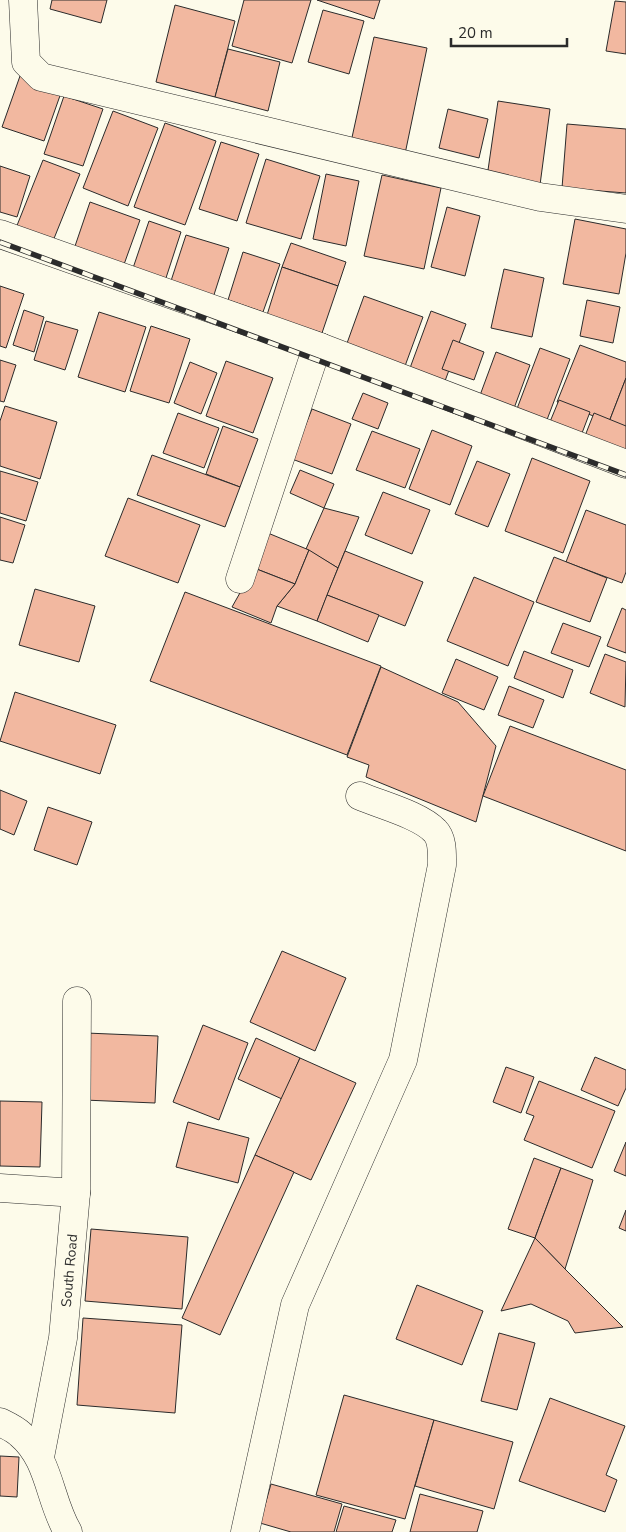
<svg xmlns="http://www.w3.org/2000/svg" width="626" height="1532" font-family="'Nunito Sans',sans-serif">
<rect width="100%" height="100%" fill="#fdfbea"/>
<g fill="#f2b8a0" stroke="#2b2b2b">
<path d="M 52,0 L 107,0 L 101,23 L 50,9 Z"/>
<path d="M 244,0 L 311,0 L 292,63 L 232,46 Z"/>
<path d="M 317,0 L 380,0 L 374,19 Z"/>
<path d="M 615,1 L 626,2 L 626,54 L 606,51 Z"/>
<path d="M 175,5 L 235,21 L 215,97 L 156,82 Z"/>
<path d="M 323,10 L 364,21 L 349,74 L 308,62 Z"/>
<path d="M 374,37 L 427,48 L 405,154 L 351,142 Z"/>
<path d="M 228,49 L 280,62 L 268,111 L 215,97 Z"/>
<path d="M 20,76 L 62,90 L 44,141 L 2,127 Z"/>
<path d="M 64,96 L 103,109 L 83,166 L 44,154 Z"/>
<path d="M 498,101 L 550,109 L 540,185 L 487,177 Z"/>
<path d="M 448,109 L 488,119 L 479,158 L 439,148 Z"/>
<path d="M 113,111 L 158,128 L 128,206 L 83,188 Z"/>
<path d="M 165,123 L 216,141 L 185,225 L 134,207 Z"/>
<path d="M 567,124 L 626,129 L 626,193 L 562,188 Z"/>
<path d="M 221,142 L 259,154 L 237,221 L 199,209 Z"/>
<path d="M 266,159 L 320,176 L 301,239 L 246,223 Z"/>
<path d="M 43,160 L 80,174 L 53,241 L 16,228 Z"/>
<path d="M 0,166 L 30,176 L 17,217 L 0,212 Z"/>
<path d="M 326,174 L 359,181 L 346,246 L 313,239 Z"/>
<path d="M 382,175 L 441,188 L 424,269 L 364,256 Z"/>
<path d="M 90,202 L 140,220 L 122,270 L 73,252 Z"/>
<path d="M 447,207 L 480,216 L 465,276 L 431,267 Z"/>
<path d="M 575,219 L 626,229 L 626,253 L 619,294 L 563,284 Z"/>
<path d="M 149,221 L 181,232 L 164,284 L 131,274 Z"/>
<path d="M 186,235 L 229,248 L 212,301 L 169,287 Z"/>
<path d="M 291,243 L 346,262 L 338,286 L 282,267 Z"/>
<path d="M 243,252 L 280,264 L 263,312 L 228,300 Z"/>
<path d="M 282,267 L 338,286 L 322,333 L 267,315 Z"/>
<path d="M 504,269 L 544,278 L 532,337 L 491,328 Z"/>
<path d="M 0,286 L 24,294 L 6,348 L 0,346 Z"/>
<path d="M 364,296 L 423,317 L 405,366 L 346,346 Z"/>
<path d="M 587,300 L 620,307 L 613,343 L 580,336 Z"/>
<path d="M 24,310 L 44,317 L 34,352 L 13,345 Z"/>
<path d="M 431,311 L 466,324 L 445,381 L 410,368 Z"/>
<path d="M 99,312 L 146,327 L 125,392 L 78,377 Z"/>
<path d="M 46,321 L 78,330 L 65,370 L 34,360 Z"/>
<path d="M 151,326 L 190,339 L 169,403 L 130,391 Z"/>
<path d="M 453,340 L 484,352 L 474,380 L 442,369 Z"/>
<path d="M 580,345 L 626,362 L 626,378 L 609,422 L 557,402 Z"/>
<path d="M 540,348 L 570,359 L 545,425 L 515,414 Z"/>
<path d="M 496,352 L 530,365 L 513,411 L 479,398 Z"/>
<path d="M 0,360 L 16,365 L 4,402 L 0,401 Z"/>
<path d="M 226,361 L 273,378 L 253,433 L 206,416 Z"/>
<path d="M 190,362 L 217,373 L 201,414 L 174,403 Z"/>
<path d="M 626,378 L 626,429 L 609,422 Z"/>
<path d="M 363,393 L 388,403 L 378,429 L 352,419 Z"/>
<path d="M 559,400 L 590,412 L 579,441 L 547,429 Z"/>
<path d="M 5,406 L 57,422 L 40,479 L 0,466 L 0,421 Z"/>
<path d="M 312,409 L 351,424 L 332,474 L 292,459 Z"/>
<path d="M 178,413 L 219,428 L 204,468 L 163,453 Z"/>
<path d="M 594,413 L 626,426 L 626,457 L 583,441 Z"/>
<path d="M 223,426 L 258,439 L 240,487 L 206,474 Z"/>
<path d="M 432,430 L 472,446 L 450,505 L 409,489 Z"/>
<path d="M 372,431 L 420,449 L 405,488 L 356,470 Z"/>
<path d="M 152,455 L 240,487 L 225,527 L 137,495 Z"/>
<path d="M 532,458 L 590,481 L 563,553 L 505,531 Z"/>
<path d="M 477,461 L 510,474 L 488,527 L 455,514 Z"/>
<path d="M 300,470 L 334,484 L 324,508 L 290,493 Z"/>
<path d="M 0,471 L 38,482 L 26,521 L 0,513 Z"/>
<path d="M 383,492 L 430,510 L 412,554 L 365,535 Z"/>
<path d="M 128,498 L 200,525 L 178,583 L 105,556 Z"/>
<path d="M 324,508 L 359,517 L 338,568 L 306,549 Z"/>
<path d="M 586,510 L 626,525 L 626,572 L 622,583 L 566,562 Z"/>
<path d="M 0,517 L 25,525 L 13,563 L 0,560 Z"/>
<path d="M 263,531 L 309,550 L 295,584 L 249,566 Z"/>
<path d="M 309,550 L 338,568 L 317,621 L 277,606 L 295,584 Z"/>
<path d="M 345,551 L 423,582 L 405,626 L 327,595 Z"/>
<path d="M 554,557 L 607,578 L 590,622 L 536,602 Z"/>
<path d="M 254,568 L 295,584 L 277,606 L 271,623 L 232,607 Z"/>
<path d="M 474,577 L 534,602 L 508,666 L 447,641 Z"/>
<path d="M 35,589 L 95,606 L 79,662 L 19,645 Z"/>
<path d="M 185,592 L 381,666 L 347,755 L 150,681 Z"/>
<path d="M 327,595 L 379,615 L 368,642 L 317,621 Z"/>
<path d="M 622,608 L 626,610 L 626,653 L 607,646 Z"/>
<path d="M 563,623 L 601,637 L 589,667 L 551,653 Z"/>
<path d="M 524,651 L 573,670 L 563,698 L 514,678 Z"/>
<path d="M 605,654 L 626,662 L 625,707 L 590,693 Z"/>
<path d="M 456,659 L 498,677 L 484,710 L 442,693 Z"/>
<path d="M 381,667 L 458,702 L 496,746 L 476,822 L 366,777 L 369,765 L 347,757 Z"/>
<path d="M 509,686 L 544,700 L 533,728 L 498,715 Z"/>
<path d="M 15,692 L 116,725 L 100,774 L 0,741 Z"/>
<path d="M 510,726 L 626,770 L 626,851 L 483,796 Z"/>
<path d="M 0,790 L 27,801 L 14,835 L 0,829 Z"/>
<path d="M 48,807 L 92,822 L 77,865 L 34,850 Z"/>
<path d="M 282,951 L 346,978 L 315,1051 L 250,1022 Z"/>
<path d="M 203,1025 L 248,1043 L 219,1120 L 173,1102 Z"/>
<path d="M 86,1033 L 158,1036 L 155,1103 L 84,1100 Z"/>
<path d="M 256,1038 L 300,1058 L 282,1099 L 238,1079 Z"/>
<path d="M 595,1057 L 626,1070 L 626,1088 L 618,1106 L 581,1090 Z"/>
<path d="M 300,1058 L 356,1083 L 311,1180 L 255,1155 Z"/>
<path d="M 506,1067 L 534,1077 L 521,1113 L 493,1102 Z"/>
<path d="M 539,1081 L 615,1111 L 592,1168 L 524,1140 L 534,1116 L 526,1113 Z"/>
<path d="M 0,1101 L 42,1102 L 40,1167 L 0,1166 Z"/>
<path d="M 188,1122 L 249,1138 L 238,1183 L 176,1167 Z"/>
<path d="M 626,1142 L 626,1176 L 614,1171 Z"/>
<path d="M 255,1155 L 294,1172 L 220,1335 L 182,1318 Z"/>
<path d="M 534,1158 L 561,1168 L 535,1238 L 508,1229 Z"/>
<path d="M 561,1168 L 593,1180 L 565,1269 L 535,1238 Z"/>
<path d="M 626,1210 L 626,1231 L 619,1228 Z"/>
<path d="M 91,1229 L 188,1237 L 182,1309 L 85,1301 Z"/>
<path d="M 535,1238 L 565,1269 L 623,1327 L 575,1333 L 568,1321 L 531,1304 L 501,1311 Z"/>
<path d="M 417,1285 L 483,1311 L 462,1365 L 396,1339 Z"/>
<path d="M 83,1318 L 182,1325 L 175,1413 L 77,1405 Z"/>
<path d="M 499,1333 L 535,1343 L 517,1410 L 481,1401 Z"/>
<path d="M 344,1395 L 434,1420 L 405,1519 L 316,1495 Z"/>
<path d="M 550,1398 L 625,1426 L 606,1475 L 617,1480 L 605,1512 L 519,1481 Z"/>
<path d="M 434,1420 L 513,1442 L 494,1509 L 415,1486 Z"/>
<path d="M 0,1456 L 19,1457 L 17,1497 L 0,1496 Z"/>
<path d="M 271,1484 L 342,1504 L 334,1532 L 291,1532 L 260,1523 Z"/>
<path d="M 420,1494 L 483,1511 L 477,1532 L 410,1532 Z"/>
<path d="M 344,1506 L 396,1520 L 392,1532 L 336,1532 Z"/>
</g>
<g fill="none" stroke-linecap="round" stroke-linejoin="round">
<defs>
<g id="minor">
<path d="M 23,0 L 26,62 L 41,77 L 540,197 L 626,209"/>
<path d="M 0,234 L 320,347"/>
<path d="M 240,579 L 313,359 L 316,349 L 320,347 L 626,464"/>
<path d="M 0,1188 L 76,1193"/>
<path id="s1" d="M 40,1457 L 63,1338 L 76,1193 L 77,1001"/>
<path d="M 245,1532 L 295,1305 L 403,1060 L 442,865 C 442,854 443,839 435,831 C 420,815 381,805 360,796"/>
</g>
<path id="tertiary" d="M 0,1422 C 6,1425 15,1429 20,1434 C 50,1459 49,1500 68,1532"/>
</defs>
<use href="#minor" stroke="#2b2b2b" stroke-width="29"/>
<use href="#tertiary" stroke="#2b2b2b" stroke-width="29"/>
<use href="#minor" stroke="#fdfbea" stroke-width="28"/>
<use href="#tertiary" stroke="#fdfbea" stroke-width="28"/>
<defs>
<path id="rail" d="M 0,242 L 626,475"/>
</defs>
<use href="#rail" stroke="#2b2b2b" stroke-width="5.5"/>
<use href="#rail" stroke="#fdfbea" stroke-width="4" stroke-dasharray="11" stroke-linecap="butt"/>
</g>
<g text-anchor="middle" stroke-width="4" stroke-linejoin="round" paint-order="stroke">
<g font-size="14" fill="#2b2b2b" stroke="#fdfbea">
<text dy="5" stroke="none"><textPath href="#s1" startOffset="189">South Road</textPath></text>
</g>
</g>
<path d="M451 38v8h116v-8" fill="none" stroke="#2b2b2b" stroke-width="2.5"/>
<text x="458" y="38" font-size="15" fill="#2b2b2b" stroke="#fdfbea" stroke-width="4" paint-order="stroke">20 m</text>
</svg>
